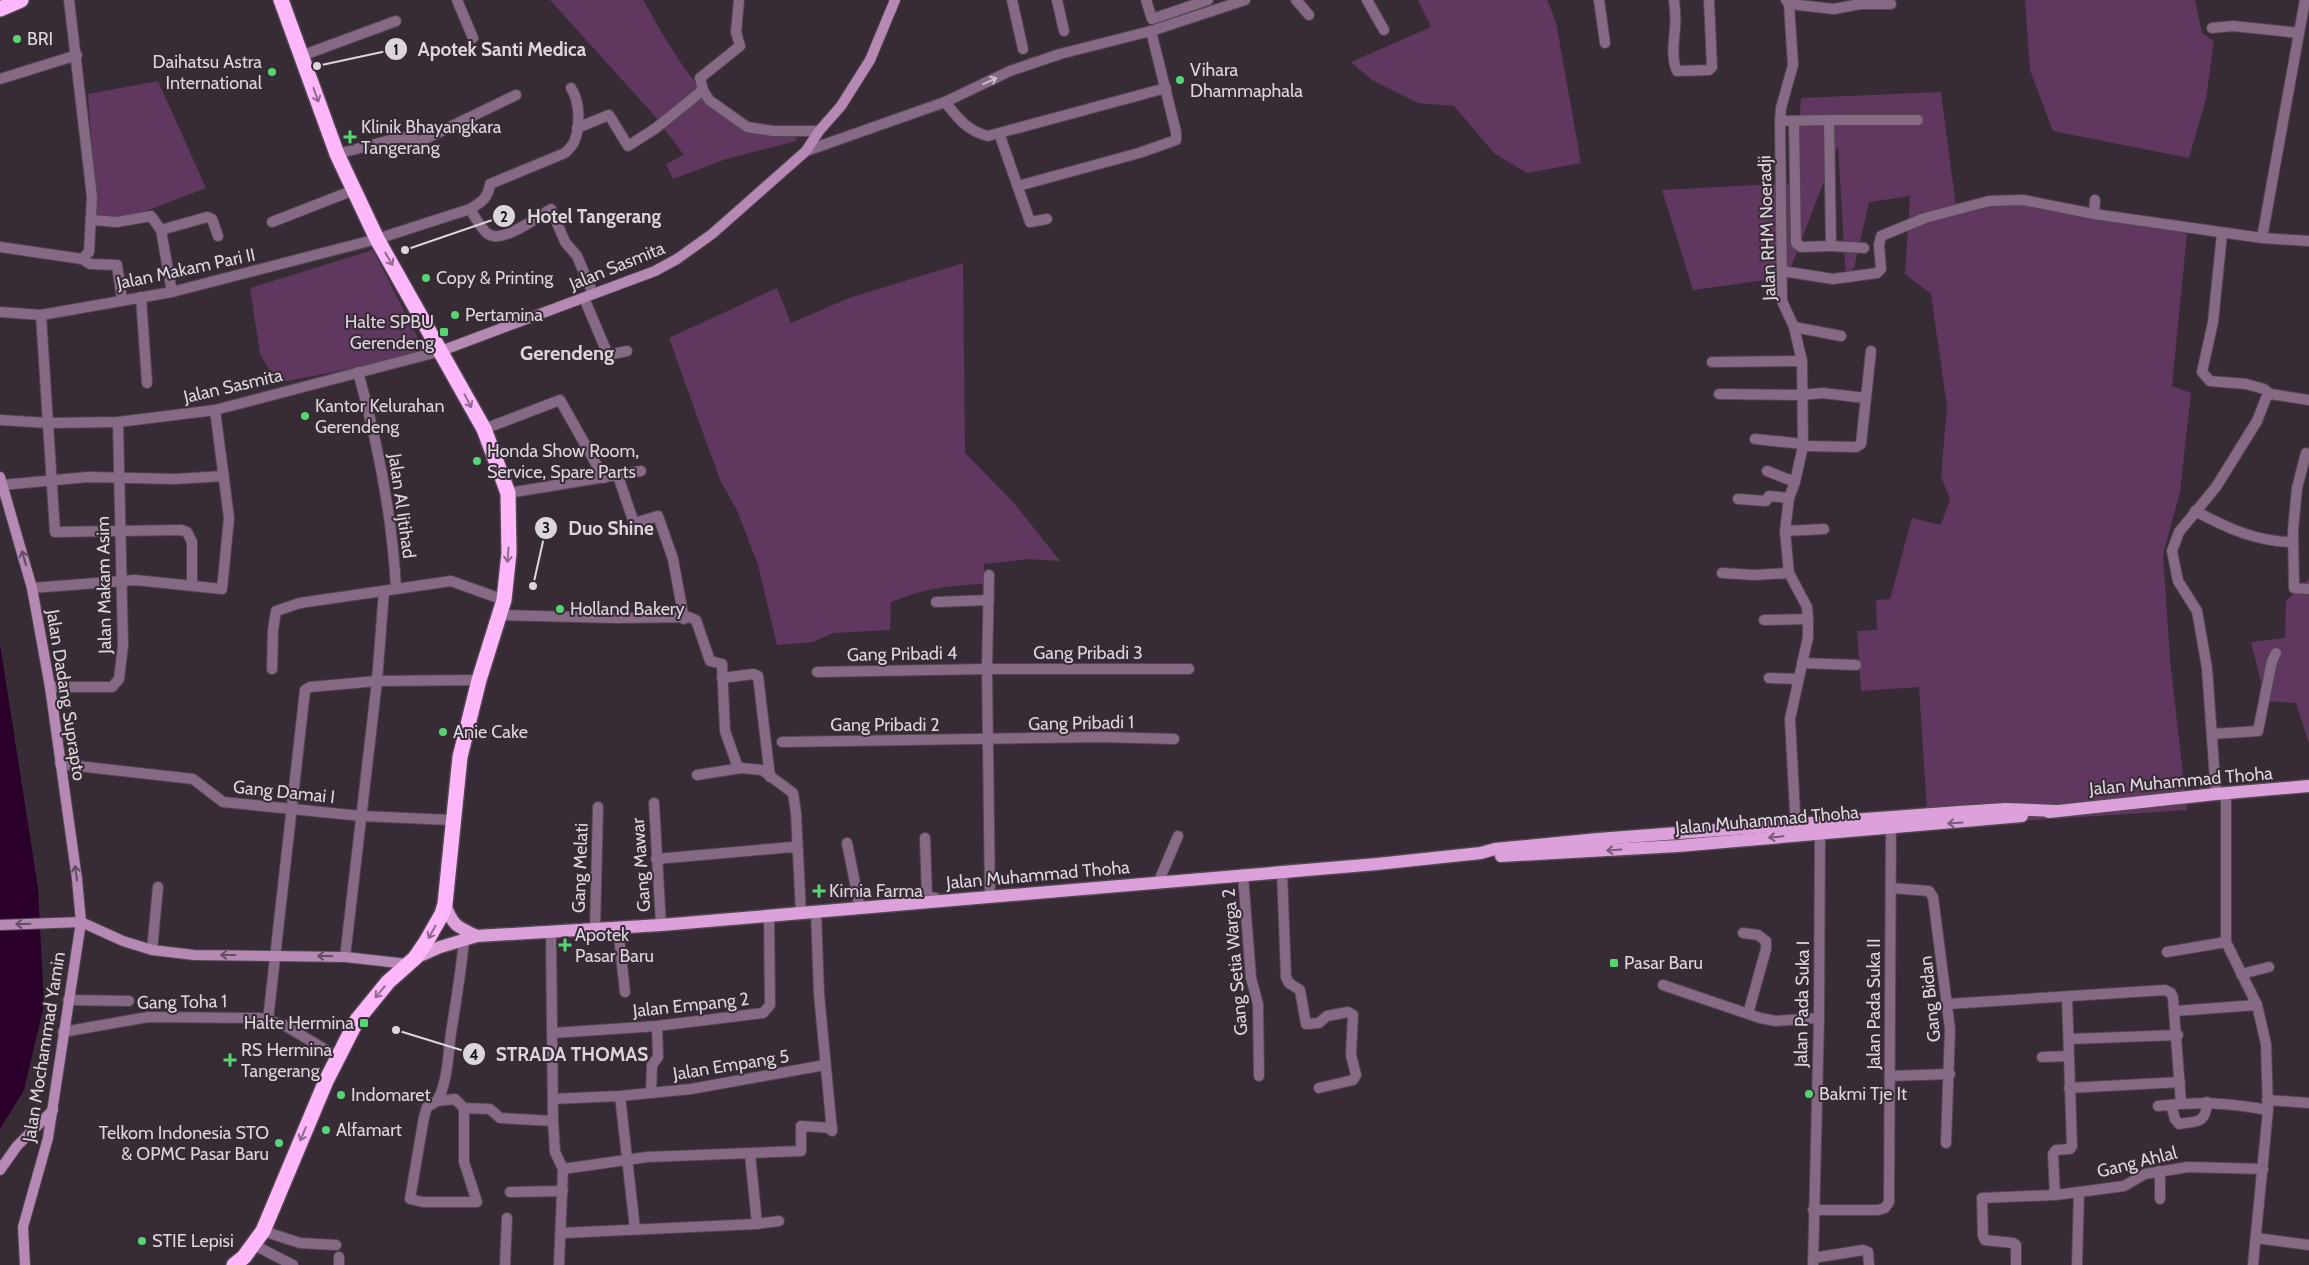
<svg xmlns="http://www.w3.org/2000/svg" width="2309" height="1265" font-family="Cabin,sans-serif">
<rect width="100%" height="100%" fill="#372b36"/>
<g fill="#60385f">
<path d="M 550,0 L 643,0 C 669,44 696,99 744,123 C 756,128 784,128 798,130 L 796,141 L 726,159 L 673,179 L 666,164 L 684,155 L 654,115 Z"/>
<path d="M 1418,0 L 1547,0 L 1556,22 L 1581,163 L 1527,173 L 1494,153 L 1454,106 L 1418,103 L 1372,80 L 1351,62 L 1431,27 Z"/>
<path d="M 2025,0 L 2195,0 L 2202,33 L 2214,41 L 2206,99 L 2189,158 L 2053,131 L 2030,70 Z"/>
<path d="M 158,81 L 206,188 L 117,222 L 97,216 L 88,94 Z"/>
<path d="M 1941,92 L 1956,207 L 2018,195 L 2187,234 L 2172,386 L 2191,393 L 2180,492 L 2163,555 L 2170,659 L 2187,810 L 1928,827 L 1919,687 L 1861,691 L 1857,631 L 1877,630 L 1876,600 L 1890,599 L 1912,518 L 1941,525 L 1950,499 L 1941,476 L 1947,407 L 1931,294 L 1905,274 L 1910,196 L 1869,202 L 1854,268 L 1846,280 L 1838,145 L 1787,277 L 1693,290 L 1662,190 L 1795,183 L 1801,98 Z"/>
<path d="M 373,250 L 426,354 L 277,383 L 260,354 L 250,288 Z"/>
<path d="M 963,263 L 965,453 L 1014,503 L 1060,561 L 1028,559 L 984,564 L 983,584 C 949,585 923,589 891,602 L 890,630 L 833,633 L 813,642 L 777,645 L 758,565 L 737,510 L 720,480 L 669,338 L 777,288 L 791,323 L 849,298 Z"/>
<path d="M 2309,579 L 2309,744 L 2296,703 L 2266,701 L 2251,642 L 2285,638 L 2286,601 Z"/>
</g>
<path fill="#2a002b" d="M 0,644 L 38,888 L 44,1005 L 24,1090 L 0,1129 Z"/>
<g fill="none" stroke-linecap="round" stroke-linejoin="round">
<defs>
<g id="street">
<path d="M 457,0 L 473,38"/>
<path d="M 739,0 L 736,32 L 740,46 L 700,78 L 703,90 L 709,100 L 747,127 L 773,131 L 819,131"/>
<path d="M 1012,0 L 1023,49"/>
<path d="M 1057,0 L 1064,31"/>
<path d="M 1146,0 L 1152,19 L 1208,0"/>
<path d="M 1296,0 L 1309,15"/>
<path d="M 1367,0 L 1384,30"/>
<path d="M 1599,0 L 1605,43"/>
<path d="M 1674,0 C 1675,9 1676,19 1675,28 C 1674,42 1671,58 1677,71 L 1709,70 L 1712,67 L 1709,0"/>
<path d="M 1786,0 L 1789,4 L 1793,65 L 1781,108 L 1780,121 L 1782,301 L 1794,327 L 1802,361 L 1803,446 L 1795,482 L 1789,498 L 1785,531 L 1789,573 L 1807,607 L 1808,619 L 1808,637 L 1790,719 L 1796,831"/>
<path d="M 2305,0 L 2262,238 L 2309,241"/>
<path d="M 1789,4 L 1834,9 L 1860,4 L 1891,4"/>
<path d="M 2212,28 L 2233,26 L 2299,33"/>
<path d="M 301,56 L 396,21"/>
<path d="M 0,79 L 77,55"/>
<path d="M 945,102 C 958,118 967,131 988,136 L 1166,88"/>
<path d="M 1780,121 L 1829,120"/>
<path d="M 1794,123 L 1796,243 L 1801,247 L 1831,246 L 1829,120 L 1918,120"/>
<path d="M 577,128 L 609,115 L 628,146 L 656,128 L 703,90"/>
<path d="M 999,133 L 1030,222 L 1047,219"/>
<path d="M 806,151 L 945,102 L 1010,71 L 1060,54 L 1151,31 L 1245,0"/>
<path d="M 337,154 L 402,137 L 421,141 L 516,95"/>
<path d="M 1018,186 L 1139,153 L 1176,140 L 1176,132 L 1151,31"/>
<path d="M 470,209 C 475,217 481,229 488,234 C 502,244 538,217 551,209 L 565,242 L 577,256 L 593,294"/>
<path d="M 2094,214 L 2095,200"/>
<path d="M 92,220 L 117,222 L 151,216 L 161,230 L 172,292"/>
<path d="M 272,222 L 354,190"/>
<path d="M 161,230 L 207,217 L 212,219 L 218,236"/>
<path d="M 2222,234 L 2213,322 L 2202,372 L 2210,381 L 2246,384 L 2264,389 L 2270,394 L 2309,400"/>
<path d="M 1831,246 L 1864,248"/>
<path d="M 0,247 L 82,259 L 89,252 L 92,197 L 69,0"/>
<path d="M 82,259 L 90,264 L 117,265 L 122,300"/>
<path d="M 1782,271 L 1833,279 L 1877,273 L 1881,269 L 1879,245 L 1881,236 L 1925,218 L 1989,201 L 2023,200 L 2094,214 L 2262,238"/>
<path d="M 141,297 L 147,383"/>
<path d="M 584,298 L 608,355 L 627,351"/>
<path d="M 0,312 L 41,315 L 172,292 L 377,239 L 470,209 C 482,202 488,198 490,184 L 565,153 C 567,151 571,147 573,144 C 581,129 580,101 571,88"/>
<path d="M 41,315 L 55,532 L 181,530 L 187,532 L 192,542 L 192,585"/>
<path d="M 1794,327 L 1841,336"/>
<path d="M 1712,362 L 1802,361"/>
<path d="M 358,372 C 378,443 392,515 396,588"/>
<path d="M 1719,394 L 1803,395 L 1822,393 L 1866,398"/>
<path d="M 0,420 L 49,423 L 118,422 L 215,410 L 441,351"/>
<path d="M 484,429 L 560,400 L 604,478"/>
<path d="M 1755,439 L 1803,444"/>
<path d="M 1803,446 L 1856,447 L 1861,444 L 1871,351"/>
<path d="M 2306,453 L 2297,488 L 2293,530 L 2294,588 L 2309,589"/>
<path d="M 1767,471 L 1795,482"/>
<path d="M 618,476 L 634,523 L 658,516 L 673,559 L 684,619"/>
<path d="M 2,485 L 88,477 L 175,479 L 224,476"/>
<path d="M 508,493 L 641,471"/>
<path d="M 1738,499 L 1766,501 L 1769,496 L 1789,498"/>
<path d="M 2195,511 C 2227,528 2257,542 2293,542"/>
<path d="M 1785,531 L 1824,529"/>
<path d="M 1722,573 L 1754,575 L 1789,573"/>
<path d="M 989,575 L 987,669 L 990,898"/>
<path d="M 32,588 L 135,580 L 222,589 L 229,518 L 215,410"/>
<path d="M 936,602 L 989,600"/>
<path d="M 500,615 L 617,618 L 689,617 L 696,620 L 710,661 L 722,664 L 725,731 L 737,765 L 741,768"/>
<path d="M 1764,620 L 1808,619"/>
<path d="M 1802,663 L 1856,665"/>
<path d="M 272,669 L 273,630 L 276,611 L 300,603 L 451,581 L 504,600"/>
<path d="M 817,672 L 987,669 L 1189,669"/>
<path d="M 722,678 L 753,674 L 758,676 L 770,777"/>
<path d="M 1769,678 L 1798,679"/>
<path d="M 50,687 L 112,687 L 119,679 L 123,646 L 118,422"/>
<path d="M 2212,734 L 2258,731 L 2272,661 L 2276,653"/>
<path d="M 782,742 L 1101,737 L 1174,739"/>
<path d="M 60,764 L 193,779 L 223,802 L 361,816 L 452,820"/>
<path d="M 697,775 L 741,768 L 762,770 L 793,793 L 796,813 L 801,913"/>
<path d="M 2226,793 L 2226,942 L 2257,1005 L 2266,1044 L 2268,1110 L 2253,1265"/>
<path d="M 2216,794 L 2207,668 L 2197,611 L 2178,581 L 2172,551 L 2179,532 L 2216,487 L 2257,421 L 2268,393"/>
<path d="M 654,803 L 661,925"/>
<path d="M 925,838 L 927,896 L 936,898 L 937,901"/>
<path d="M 847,843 L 860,908"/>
<path d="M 656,859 L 792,847 L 797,850"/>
<path d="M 1282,871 L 1286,977 L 1289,983 L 1300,990 L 1306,1024 L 1319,1023 L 1327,1016 L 1348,1012 L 1353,1015 L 1351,1055 L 1356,1075 L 1353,1080 L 1319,1088"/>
<path d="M 1243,875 L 1251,978 L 1258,1004 L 1259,1076"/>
<path d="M 1158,883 L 1178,836"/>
<path d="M 1891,888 L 1929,891 L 1933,897 L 1950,1029 L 1946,1143"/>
<path d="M 816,912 L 819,994 L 832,1131"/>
<path d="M 618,928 L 625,992"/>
<path d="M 595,929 L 598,807"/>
<path d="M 551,933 L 553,1121 L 555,1152 L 563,1169 L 559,1265"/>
<path d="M 1743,933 L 1758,935 L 1766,941 L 1766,949 L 1748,1014"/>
<path d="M 152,950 L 158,887"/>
<path d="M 2167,952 L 2226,942"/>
<path d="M 345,957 L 377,681 L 384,591"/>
<path d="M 2241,974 L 2269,967"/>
<path d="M 1663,985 L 1760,1018 L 1776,1021 L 1819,1018"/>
<path d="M 2067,997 L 2072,1146 L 2070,1149 L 2056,1150 L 2053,1154 L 2055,1195 L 2079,1192 L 2077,1265"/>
<path d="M 68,1000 L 129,1001"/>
<path d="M 1948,1004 L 2165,990 L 2171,993 L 2173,998 L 2181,1103"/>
<path d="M 2175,1011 L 2257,1005"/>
<path d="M 268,1020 L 305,690 L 310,687 L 377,681 L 479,680"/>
<path d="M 63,1032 L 148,1017 L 260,1018 L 284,1025 L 338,1057"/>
<path d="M 553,1033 L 657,1026 L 763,1013 L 770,1005 L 769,916"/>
<path d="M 2070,1039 L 2178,1035"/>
<path d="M 2042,1057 L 2069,1056"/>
<path d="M 1890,1076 L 1950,1074"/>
<path d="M 2069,1088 L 2180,1082"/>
<path d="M 651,1093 L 652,1065 L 658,1057 L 657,1026"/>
<path d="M 620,1096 L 635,1229"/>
<path d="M 553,1099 L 620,1096 L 691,1089 L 825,1065"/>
<path d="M 2267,1100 L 2309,1103"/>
<path d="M 437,1101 C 448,1082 448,1054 451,1033 C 456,1002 461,972 464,940"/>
<path d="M 2171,1105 L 2175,1119 L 2179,1124 C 2197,1121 2206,1124 2207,1102"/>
<path d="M 2158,1106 C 2198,1101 2229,1103 2268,1110"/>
<path d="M 464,1108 L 464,1162 L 477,1202 L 423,1202 L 410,1199 L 424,1117 L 427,1107 L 437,1101 L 455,1099 L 464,1108 L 490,1109 L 500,1118 L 553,1121"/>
<path d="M 750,1154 L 757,1224"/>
<path d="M 563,1169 L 647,1157 L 801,1151 L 801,1126 L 832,1128"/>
<path d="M 2160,1171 L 2160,1199"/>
<path d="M 510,1192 L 563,1191"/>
<path d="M 2079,1192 L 2124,1186 L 2145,1174 L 2188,1167 L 2263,1169"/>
<path d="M 1813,1210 L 1878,1210 L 1885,1208 L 1889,1202 L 1891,820"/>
<path d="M 263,1231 L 300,1243 L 336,1245"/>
<path d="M 562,1233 L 757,1224 L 779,1221"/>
<path d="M 2256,1238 L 2309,1245"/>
<path d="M 254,1245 L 293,1265"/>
<path d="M 1813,1258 L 1863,1250 L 1868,1252 L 1869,1265"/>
<path d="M 339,1265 L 339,1257"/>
<path d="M 505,1265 L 507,1218"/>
<path d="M 1813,1265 L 1819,1018 L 1820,834"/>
<path d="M 2016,1265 L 2016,1245 L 2013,1243 L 1985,1240 L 1983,1236 L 1982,1198 L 2055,1195"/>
</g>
<g id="secondary">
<path d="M 441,351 L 655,271 L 677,259 L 712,234 L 806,151 L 819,131 L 841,106 L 870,60 L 895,0"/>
<path d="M 0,477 L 32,588 L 50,687 L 77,879 L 81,922 L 48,1138 L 23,1227 L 25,1265"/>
<path d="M 0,925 L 81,922 L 123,941 L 152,950 L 194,955 L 345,957 L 408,964"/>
<path d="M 0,1170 L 17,1146 L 53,1110"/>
</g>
<g id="primary">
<path d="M 2049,812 L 2216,794 L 2309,786"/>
<path d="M 1501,856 L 1678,846 L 2022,816"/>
<path d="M 445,904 C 452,925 457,927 477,936"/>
<path d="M 415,958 L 440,947 L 477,936 L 661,925 L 1377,864 L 1481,853 L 1495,849 L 1598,839 L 1959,812 L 2006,809 L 2056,811"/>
</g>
<g id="highway">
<path d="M 0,9 L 21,0"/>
<path d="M 234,1265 L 244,1257 L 263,1231 L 326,1081 L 357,1020 L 388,982 L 415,958 L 426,942 L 442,914 L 445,904 L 460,757 L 479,680 L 504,600 L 509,553 L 508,493 L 484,429 L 377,239 L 337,154 L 281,0"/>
</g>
</defs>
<use href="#street" stroke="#524651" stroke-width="12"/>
<use href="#secondary" stroke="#524651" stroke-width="12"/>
<use href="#primary" stroke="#524651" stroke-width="15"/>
<use href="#highway" stroke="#524651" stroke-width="18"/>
<use href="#street" stroke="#866984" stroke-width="10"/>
<use href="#secondary" stroke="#b689b4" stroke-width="10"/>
<use href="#primary" stroke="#dca1da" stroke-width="12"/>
<use href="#highway" stroke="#feb7fb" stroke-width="15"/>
</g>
<defs><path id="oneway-shaft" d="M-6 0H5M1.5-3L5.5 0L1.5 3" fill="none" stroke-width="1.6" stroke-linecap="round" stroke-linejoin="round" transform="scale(1.25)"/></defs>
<use stroke="#ccbfcb" href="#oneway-shaft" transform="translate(990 81) rotate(-25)"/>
<g stroke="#916a8f">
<use href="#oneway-shaft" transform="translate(316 95) rotate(70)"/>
<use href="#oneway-shaft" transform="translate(389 259) rotate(60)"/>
<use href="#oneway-shaft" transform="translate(468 401) rotate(62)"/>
<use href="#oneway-shaft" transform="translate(508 555) rotate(94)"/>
<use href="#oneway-shaft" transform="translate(432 932) rotate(119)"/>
<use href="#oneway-shaft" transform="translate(380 992) rotate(130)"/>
<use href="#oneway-shaft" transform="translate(303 1134) rotate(113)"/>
</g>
<g stroke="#634c62">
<use href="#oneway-shaft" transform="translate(24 558) rotate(-106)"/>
<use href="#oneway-shaft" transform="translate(76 873) rotate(-98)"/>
<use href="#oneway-shaft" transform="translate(23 924) rotate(178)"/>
<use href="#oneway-shaft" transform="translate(228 955) rotate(180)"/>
<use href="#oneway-shaft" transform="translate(325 956) rotate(-178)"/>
</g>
<g stroke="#795a78">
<use href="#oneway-shaft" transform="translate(1955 823) rotate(176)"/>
<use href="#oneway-shaft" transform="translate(1776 837) rotate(175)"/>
<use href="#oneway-shaft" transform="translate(1614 850) rotate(176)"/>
</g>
<g fill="#56d671" stroke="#372b36" stroke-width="2">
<circle cx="17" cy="39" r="5"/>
<circle cx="272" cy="72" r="5"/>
<circle cx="1180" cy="80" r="5"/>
<path d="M347.5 129.5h5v5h5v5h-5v5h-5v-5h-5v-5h5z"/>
<circle cx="426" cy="278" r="5"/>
<circle cx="455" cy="315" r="5"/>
<rect x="439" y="327" width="10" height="10" rx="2.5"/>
<circle cx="305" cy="416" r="5"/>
<circle cx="477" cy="461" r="5"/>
<circle cx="560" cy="609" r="5"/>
<circle cx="443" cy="732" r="5"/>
<path d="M816.5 883.5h5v5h5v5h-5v5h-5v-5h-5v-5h5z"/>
<path d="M562.5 937.5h5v5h5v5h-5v5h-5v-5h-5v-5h5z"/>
<rect x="1609" y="958" width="10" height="10" rx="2.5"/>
<rect x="359" y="1018" width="10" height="10" rx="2.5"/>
<path d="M227.5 1052.5h5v5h5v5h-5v5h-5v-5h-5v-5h5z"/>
<circle cx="1809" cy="1094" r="5"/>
<circle cx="341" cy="1095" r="5"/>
<circle cx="326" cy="1130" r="5"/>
<circle cx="279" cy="1143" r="5"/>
<circle cx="142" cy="1241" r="5"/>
</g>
<g text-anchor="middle" stroke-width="4" stroke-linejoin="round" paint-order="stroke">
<g font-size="18" fill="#ddd5dd" stroke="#372b36" text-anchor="start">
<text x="27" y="45">BRI</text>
<text x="262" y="68" text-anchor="end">Daihatsu Astra<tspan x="262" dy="21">International</tspan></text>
<text x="1190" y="76">Vihara<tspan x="1190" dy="21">Dhammaphala</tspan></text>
<text x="361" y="133">Klinik Bhayangkara<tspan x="361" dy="21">Tangerang</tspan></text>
<text x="436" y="284">Copy &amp; Printing</text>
<text x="465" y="321">Pertamina</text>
<text x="434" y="328" text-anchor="end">Halte SPBU<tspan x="434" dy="21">Gerendeng</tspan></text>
<text x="315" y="412">Kantor Kelurahan<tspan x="315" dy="21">Gerendeng</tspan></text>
<text x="487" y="457">Honda Show Room,<tspan x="487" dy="21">Service, Spare Parts</tspan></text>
<text x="570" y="615">Holland Bakery</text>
<text x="453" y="738">Anie Cake</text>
<text x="829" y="897">Kimia Farma</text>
<text x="575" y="941">Apotek<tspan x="575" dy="21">Pasar Baru</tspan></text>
<text x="1624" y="969">Pasar Baru</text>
<text x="354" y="1029" text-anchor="end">Halte Hermina</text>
<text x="241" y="1056">RS Hermina<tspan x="241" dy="21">Tangerang</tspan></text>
<text x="1819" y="1100">Bakmi Tje It</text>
<text x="351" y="1101">Indomaret</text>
<text x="336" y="1136">Alfamart</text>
<text x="269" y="1139" text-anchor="end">Telkom Indonesia STO<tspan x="269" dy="21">&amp; OPMC Pasar Baru</tspan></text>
<text x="152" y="1247">STIE Lepisi</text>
</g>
<g font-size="18" fill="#ddd5dd" stroke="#372b36">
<text transform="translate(1767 228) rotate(-92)" y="6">Jalan RHM Noeradji</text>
<text transform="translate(617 266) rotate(-22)" y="6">Jalan Sasmita</text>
<text transform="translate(186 269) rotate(-12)" y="6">Jalan Makam Pari II</text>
<text transform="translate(233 386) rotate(-13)" y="6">Jalan Sasmita</text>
<text transform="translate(402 506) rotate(82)" y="6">Jalan Al Ijtihad</text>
<text transform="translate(104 585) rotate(-91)" y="6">Jalan Makam Asim</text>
<text x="1088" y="659">Gang Pribadi 3</text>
<text transform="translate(902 654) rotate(-1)" y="6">Gang Pribadi 4</text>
<text transform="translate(66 695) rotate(81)" y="6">Jalan Dadang Suprapto</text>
<text transform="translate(1081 723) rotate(-1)" y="6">Gang Pribadi 1</text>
<text x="885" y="731">Gang Pribadi 2</text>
<text transform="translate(2181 781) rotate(-5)" y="6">Jalan Muhammad Thoha</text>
<text transform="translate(284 792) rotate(6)" y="6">Gang Damai I</text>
<text transform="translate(1767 820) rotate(-5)" y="6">Jalan Muhammad Thoha</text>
<text transform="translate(641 865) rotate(-94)" y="6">Gang Mawar</text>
<text transform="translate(580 868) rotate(-88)" y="6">Gang Melati</text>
<text transform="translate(1038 875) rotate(-5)" y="6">Jalan Muhammad Thoha</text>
<text transform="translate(1235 962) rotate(-95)" y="6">Gang Setia Warga 2</text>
<text transform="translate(1930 999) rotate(-96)" y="6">Gang Bidan</text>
<text transform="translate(182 1002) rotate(-1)" y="6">Gang Toha 1</text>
<text transform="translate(1802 1004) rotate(-89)" y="6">Jalan Pada Suka I</text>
<text transform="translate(1874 1004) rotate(-90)" y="6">Jalan Pada Suka II</text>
<text transform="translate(691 1005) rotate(-6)" y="6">Jalan Empang 2</text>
<text transform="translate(44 1047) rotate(-81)" y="6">Jalan Mochammad Yamin</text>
<text transform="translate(731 1065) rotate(-9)" y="6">Jalan Empang 5</text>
<text transform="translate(2137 1162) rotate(-14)" y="6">Gang Ahlal</text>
</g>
<g font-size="20" font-weight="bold" fill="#ddd5dd" stroke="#372b36">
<text x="567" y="360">Gerendeng</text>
</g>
</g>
<path fill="none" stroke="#ddd5dd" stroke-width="2" d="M317 66L396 49M405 250L504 216M533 586L546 528M396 1030L474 1054"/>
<g fill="#ddd5dd" stroke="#372b36" stroke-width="2">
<circle cx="317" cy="66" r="5"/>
<circle cx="405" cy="250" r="5"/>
<circle cx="533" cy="586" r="5"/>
<circle cx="396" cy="1030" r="5"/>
<circle cx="396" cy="49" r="12"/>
<circle cx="504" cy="216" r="12"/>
<circle cx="546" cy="528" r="12"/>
<circle cx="474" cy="1054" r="12"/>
</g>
<g font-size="15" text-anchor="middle" font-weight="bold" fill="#111">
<text x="396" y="55">1</text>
<text x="504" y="222">2</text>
<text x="546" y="533">3</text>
<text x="474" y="1060">4</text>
</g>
<g font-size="19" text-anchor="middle" font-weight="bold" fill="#ddd5dd" stroke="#372b36" stroke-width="4" stroke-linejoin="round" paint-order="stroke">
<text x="502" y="56">Apotek Santi Medica</text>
<text x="594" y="223">Hotel Tangerang</text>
<text x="611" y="535">Duo Shine</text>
<text x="572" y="1061">STRADA THOMAS</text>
</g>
</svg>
